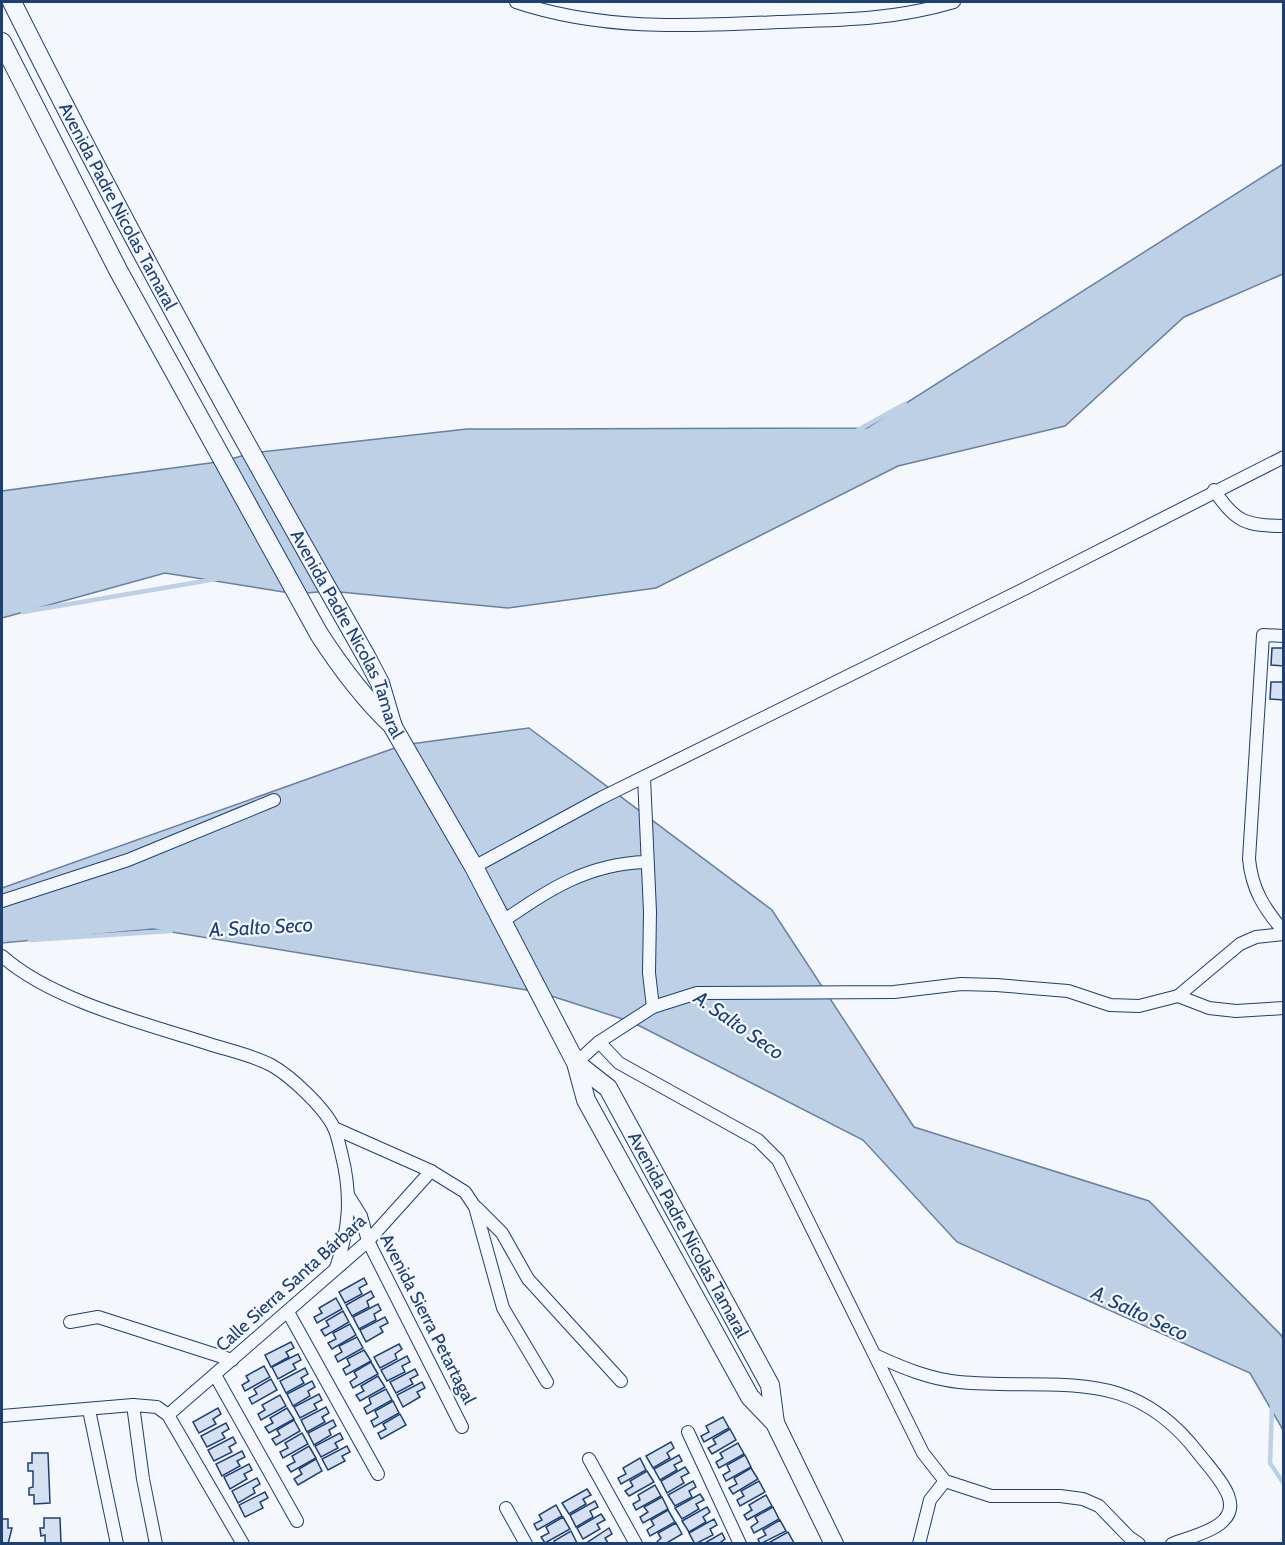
<svg xmlns="http://www.w3.org/2000/svg" width="1285" height="1545" font-family="Cabin,sans-serif">
<rect width="100%" height="100%" fill="#f4f7fb"/>
<g fill="#bed0e5" stroke="#687fa3" stroke-width="1.5">
<path d="M 1283,164 L 1283,274 L 1184,317 L 1065,426 L 898,466 L 656,588 L 508,608 L 329,591 L 296,594 L 165,573 L 2,618 L 2,491 L 225,461 L 251,453 L 467,429 L 867,428 Z"/>
<path d="M 529,728 L 772,910 L 914,1127 L 1149,1201 L 1281,1335 L 1284,1340 L 1283,1430 L 1250,1373 L 957,1242 L 863,1140 L 632,1022 L 539,992 L 153,929 L 2,943 L 2,888 L 403,745 Z"/>
</g>
<g fill="none" stroke-linecap="round" stroke-linejoin="round">
<g stroke="#bed0e5" stroke-width="4.5">
<path d="M 858,430 L 905,404"/>
<path d="M 23,612 L 216,579"/>
<path d="M 30,940 L 171,931"/>
<path d="M 1272,1407 L 1270,1463 L 1284,1484"/>
</g>
</g>
<g fill="#d5e0f0" stroke="#1d3f73" stroke-width="1.5">
<path d="M 1272,648 L 1284,648 L 1284,666 L 1271,665 Z"/>
<path d="M 1271,682 L 1284,682 L 1284,700 L 1270,699 Z"/>
<path d="M 364,1278 L 367,1284 L 359,1288 L 362,1294 L 345,1303 L 339,1292 Z"/>
<path d="M 371,1291 L 374,1297 L 367,1301 L 369,1307 L 352,1316 L 346,1305 Z"/>
<path d="M 336,1298 L 342,1309 L 317,1323 L 314,1317 L 322,1313 L 319,1308 Z"/>
<path d="M 378,1304 L 381,1310 L 374,1314 L 376,1320 L 359,1329 L 353,1317 Z"/>
<path d="M 343,1311 L 349,1322 L 325,1336 L 321,1330 L 329,1326 L 326,1321 Z"/>
<path d="M 385,1317 L 388,1323 L 380,1327 L 383,1332 L 366,1342 L 360,1330 Z"/>
<path d="M 350,1324 L 356,1335 L 332,1349 L 328,1343 L 336,1339 L 333,1333 Z"/>
<path d="M 357,1337 L 363,1348 L 338,1362 L 335,1356 L 342,1352 L 339,1346 Z"/>
<path d="M 291,1342 L 294,1348 L 286,1352 L 289,1357 L 271,1367 L 265,1355 Z"/>
<path d="M 399,1344 L 402,1349 L 395,1354 L 397,1359 L 380,1368 L 374,1357 Z"/>
<path d="M 364,1350 L 371,1361 L 346,1375 L 343,1369 L 350,1365 L 347,1359 Z"/>
<path d="M 298,1354 L 301,1360 L 293,1364 L 296,1369 L 278,1379 L 272,1367 Z"/>
<path d="M 407,1356 L 410,1362 L 402,1366 L 405,1372 L 387,1381 L 381,1370 Z"/>
<path d="M 371,1362 L 378,1374 L 353,1388 L 350,1382 L 357,1377 L 354,1372 Z"/>
<path d="M 264,1366 L 270,1377 L 245,1391 L 242,1385 L 249,1381 L 246,1376 Z"/>
<path d="M 305,1368 L 308,1374 L 301,1378 L 304,1383 L 286,1393 L 280,1381 Z"/>
<path d="M 415,1369 L 418,1375 L 410,1379 L 413,1384 L 396,1393 L 390,1382 Z"/>
<path d="M 378,1376 L 385,1387 L 360,1401 L 356,1395 L 364,1391 L 361,1386 Z"/>
<path d="M 271,1379 L 277,1390 L 252,1404 L 249,1398 L 257,1394 L 254,1389 Z"/>
<path d="M 312,1381 L 315,1387 L 308,1391 L 310,1396 L 293,1406 L 287,1394 Z"/>
<path d="M 422,1382 L 425,1388 L 417,1392 L 420,1397 L 403,1407 L 397,1395 Z"/>
<path d="M 386,1389 L 392,1400 L 367,1414 L 364,1408 L 371,1404 L 369,1398 Z"/>
<path d="M 319,1394 L 322,1400 L 314,1404 L 317,1409 L 300,1418 L 294,1407 Z"/>
<path d="M 280,1395 L 286,1406 L 261,1420 L 258,1414 L 265,1410 L 262,1405 Z"/>
<path d="M 393,1401 L 399,1413 L 374,1427 L 371,1421 L 378,1417 L 375,1411 Z"/>
<path d="M 326,1407 L 329,1413 L 322,1417 L 325,1422 L 307,1432 L 301,1420 Z"/>
<path d="M 218,1408 L 221,1414 L 213,1419 L 216,1424 L 199,1433 L 193,1422 Z"/>
<path d="M 287,1408 L 294,1419 L 269,1433 L 265,1427 L 273,1423 L 270,1418 Z"/>
<path d="M 400,1414 L 406,1425 L 381,1439 L 378,1433 L 386,1429 L 383,1424 Z"/>
<path d="M 723,1417 L 729,1428 L 704,1442 L 701,1436 L 709,1432 L 706,1426 Z"/>
<path d="M 294,1420 L 300,1431 L 276,1445 L 272,1439 L 280,1435 L 277,1430 Z"/>
<path d="M 333,1420 L 336,1426 L 329,1430 L 331,1435 L 314,1445 L 308,1433 Z"/>
<path d="M 226,1423 L 229,1429 L 222,1433 L 225,1438 L 207,1447 L 201,1436 Z"/>
<path d="M 730,1429 L 736,1440 L 712,1454 L 708,1448 L 716,1444 L 713,1439 Z"/>
<path d="M 302,1433 L 308,1444 L 283,1458 L 280,1452 L 288,1448 L 285,1443 Z"/>
<path d="M 340,1433 L 343,1439 L 335,1443 L 338,1448 L 321,1457 L 315,1446 Z"/>
<path d="M 233,1437 L 236,1443 L 229,1447 L 232,1452 L 214,1461 L 208,1450 Z"/>
<path d="M 671,1442 L 674,1448 L 667,1453 L 670,1458 L 653,1468 L 646,1456 Z"/>
<path d="M 738,1443 L 744,1454 L 719,1468 L 716,1462 L 723,1458 L 720,1453 Z"/>
<path d="M 309,1446 L 316,1458 L 291,1472 L 287,1466 L 295,1462 L 292,1456 Z"/>
<path d="M 347,1446 L 350,1452 L 342,1456 L 345,1461 L 328,1470 L 322,1459 Z"/>
<path d="M 242,1451 L 245,1457 L 237,1461 L 240,1466 L 222,1476 L 216,1464 Z"/>
<path d="M 32,1453 L 48,1453 L 50,1503 L 34,1504 L 34,1495 L 29,1495 L 29,1488 L 33,1487 L 33,1471 L 28,1471 L 28,1463 L 32,1463 Z"/>
<path d="M 679,1455 L 682,1461 L 674,1465 L 677,1470 L 660,1480 L 654,1469 Z"/>
<path d="M 745,1455 L 751,1467 L 726,1481 L 723,1475 L 730,1471 L 727,1465 Z"/>
<path d="M 640,1458 L 646,1470 L 621,1484 L 618,1478 L 626,1474 L 623,1468 Z"/>
<path d="M 316,1459 L 322,1471 L 298,1485 L 294,1479 L 302,1474 L 299,1469 Z"/>
<path d="M 249,1464 L 252,1470 L 244,1474 L 247,1479 L 230,1489 L 224,1477 Z"/>
<path d="M 685,1467 L 689,1473 L 681,1477 L 684,1483 L 667,1493 L 661,1481 Z"/>
<path d="M 751,1468 L 758,1479 L 733,1494 L 729,1488 L 737,1484 L 734,1478 Z"/>
<path d="M 647,1471 L 654,1482 L 629,1496 L 625,1491 L 633,1486 L 630,1481 Z"/>
<path d="M 257,1478 L 260,1484 L 253,1488 L 255,1493 L 238,1503 L 232,1491 Z"/>
<path d="M 693,1481 L 696,1487 L 689,1491 L 692,1497 L 675,1506 L 668,1495 Z"/>
<path d="M 759,1481 L 765,1492 L 740,1506 L 737,1500 L 744,1496 L 741,1491 Z"/>
<path d="M 655,1485 L 661,1496 L 636,1510 L 633,1504 L 640,1500 L 638,1495 Z"/>
<path d="M 587,1489 L 591,1495 L 583,1499 L 586,1504 L 569,1514 L 562,1503 Z"/>
<path d="M 265,1492 L 268,1498 L 260,1502 L 263,1508 L 245,1517 L 239,1505 Z"/>
<path d="M 700,1494 L 704,1500 L 696,1504 L 699,1509 L 682,1519 L 675,1508 Z"/>
<path d="M 766,1495 L 772,1506 L 747,1520 L 744,1515 L 752,1510 L 749,1505 Z"/>
<path d="M 662,1497 L 668,1509 L 643,1523 L 640,1517 L 648,1512 L 644,1507 Z"/>
<path d="M 595,1501 L 598,1507 L 590,1511 L 593,1517 L 576,1527 L 570,1515 Z"/>
<path d="M 556,1505 L 562,1516 L 537,1530 L 534,1524 L 542,1520 L 539,1515 Z"/>
<path d="M 707,1507 L 710,1512 L 703,1517 L 706,1522 L 689,1532 L 682,1521 Z"/>
<path d="M 773,1507 L 779,1519 L 754,1533 L 751,1527 L 758,1522 L 755,1517 Z"/>
<path d="M 668,1510 L 675,1522 L 650,1536 L 647,1530 L 654,1525 L 651,1520 Z"/>
<path d="M 601,1514 L 605,1520 L 597,1524 L 600,1529 L 583,1539 L 577,1528 Z"/>
<path d="M 563,1517 L 570,1529 L 545,1543 L 541,1537 L 549,1533 L 546,1527 Z"/>
<path d="M 44,1518 L 60,1518 L 61,1544 L 45,1544 L 45,1535 L 41,1536 L 40,1528 L 44,1528 Z"/>
<path d="M 2,1519 L 8,1519 L 8,1528 L 12,1528 L 8,1544 L 2,1544 Z"/>
<path d="M 714,1519 L 717,1525 L 710,1529 L 713,1535 L 695,1544 L 689,1533 Z"/>
<path d="M 780,1520 L 786,1531 L 760,1544 L 758,1539 L 766,1535 L 763,1530 Z"/>
<path d="M 676,1523 L 682,1534 L 665,1544 L 655,1544 L 661,1538 L 658,1533 Z"/>
<path d="M 609,1528 L 612,1534 L 605,1538 L 608,1543 L 585,1544 Z"/>
<path d="M 571,1531 L 577,1543 L 555,1544 L 554,1541 Z"/>
<path d="M 788,1532 L 794,1543 L 771,1544 L 770,1542 Z"/>
<path d="M 722,1533 L 725,1539 L 718,1544 L 703,1544 Z"/>
</g>
<g fill="none" stroke-linecap="round" stroke-linejoin="round">
<defs>
<g id="street">
<path d="M 516,2 C 603,31 688,26 778,22 C 841,20 893,20 954,2"/>
<path d="M 1214,490 C 1235,522 1246,526 1284,526"/>
<path d="M 1284,636 L 1263,635 L 1249,859 C 1252,890 1264,908 1284,932"/>
<path d="M 644,777 L 650,912 L 649,973 L 653,1007"/>
<path d="M 474,867 L 601,798 L 1026,588 L 1284,457"/>
<path d="M 2,901 L 128,860 L 274,800"/>
<path d="M 503,921 C 550,889 587,864 646,862"/>
<path d="M 2,956 C 51,1000 143,1023 206,1043 C 227,1050 252,1055 271,1065 C 291,1076 326,1109 335,1130 C 338,1138 340,1148 342,1156 C 352,1196 349,1230 336,1268"/>
<path d="M 1178,996 L 1209,1008 L 1236,1011 L 1284,1008"/>
<path d="M 599,1042 L 619,1063 L 758,1140 L 778,1160 L 923,1453 L 945,1481 L 991,1496 L 1060,1496 L 1083,1499 L 1099,1506 L 1129,1537 L 1139,1544"/>
<path d="M 576,1063 L 599,1042 L 653,1007 L 697,993 L 894,992 L 961,984 L 996,985 L 1068,991 L 1110,1005 L 1139,1006 L 1178,996 L 1240,944 L 1256,937 L 1284,934"/>
<path d="M 334,1128 L 431,1171 L 465,1192 L 475,1207 L 503,1308 L 547,1382"/>
<path d="M 348,1195 L 361,1216 L 368,1241 L 462,1427"/>
<path d="M 476,1207 L 502,1233 L 528,1279 L 621,1381"/>
<path d="M 288,1312 L 378,1474"/>
<path d="M 70,1322 L 98,1317 L 232,1360"/>
<path d="M 877,1356 C 903,1368 930,1379 959,1382 C 1058,1391 1130,1363 1199,1454 C 1209,1467 1222,1480 1228,1495 C 1241,1527 1194,1535 1172,1544"/>
<path d="M 215,1375 L 297,1521"/>
<path d="M 133,1405 L 143,1479 L 156,1544"/>
<path d="M 89,1410 L 117,1544"/>
<path d="M 168,1415 L 368,1241 L 431,1171"/>
<path d="M 2,1416 L 133,1405 L 157,1407 L 168,1415 L 243,1544"/>
<path d="M 688,1432 L 740,1544"/>
<path d="M 589,1459 L 636,1544"/>
<path d="M 506,1508 L 526,1544"/>
<path d="M 919,1544 L 930,1500 L 945,1481"/>
</g>
<g id="secondary">
<path id="s1" d="M 12,2 C 123,224 244,442 367,658 L 380,683 L 393,727 L 474,867 L 576,1063 L 586,1100 L 750,1397 L 775,1423 L 834,1544"/>
<path d="M 2,42 L 118,270 L 319,634 C 341,668 363,698 393,726"/>
<path id="s2" d="M 576,1063 L 608,1088 L 770,1385 L 775,1423"/>
</g>
</defs>
<use href="#street" stroke="#1d3f73" stroke-width="14"/>
<use href="#secondary" stroke="#1d3f73" stroke-width="20"/>
<use href="#street" stroke="#f4f7fb" stroke-width="12"/>
<use href="#secondary" stroke="#f4f7fb" stroke-width="18"/>
</g>
<g text-anchor="middle" stroke-width="4.5" stroke-linejoin="round" paint-order="stroke">
<g font-size="18" fill="#1d3f73" stroke="#f4f7fb">
<text dy="6" stroke="none"><textPath href="#s1" startOffset="230">Avenida Padre Nicolas Tamaral</textPath></text>
<text dy="6" stroke="none"><textPath href="#s1" startOffset="716">Avenida Padre Nicolas Tamaral</textPath></text>
<text dy="6" stroke="none"><textPath href="#s2" startOffset="208">Avenida Padre Nicolas Tamaral</textPath></text>
<text transform="translate(291 1283) rotate(-42)" y="6">Calle Sierra Santa Bárbara</text>
<text transform="translate(428 1319) rotate(63)" y="6">Avenida Sierra Petartagal</text>
</g>
<g font-size="20" font-style="italic" fill="#1d3f73" stroke="#f4f7fb">
<text transform="translate(261 927) rotate(-3)" y="7">A. Salto Seco</text>
<text transform="translate(739 1025) rotate(35)" y="7">A. Salto Seco</text>
<text transform="translate(1140 1313) rotate(25)" y="7">A. Salto Seco</text>
</g>
</g>
<rect width="1285" height="1545" fill="none" stroke="#1d3f73" stroke-width="6"/>
</svg>
